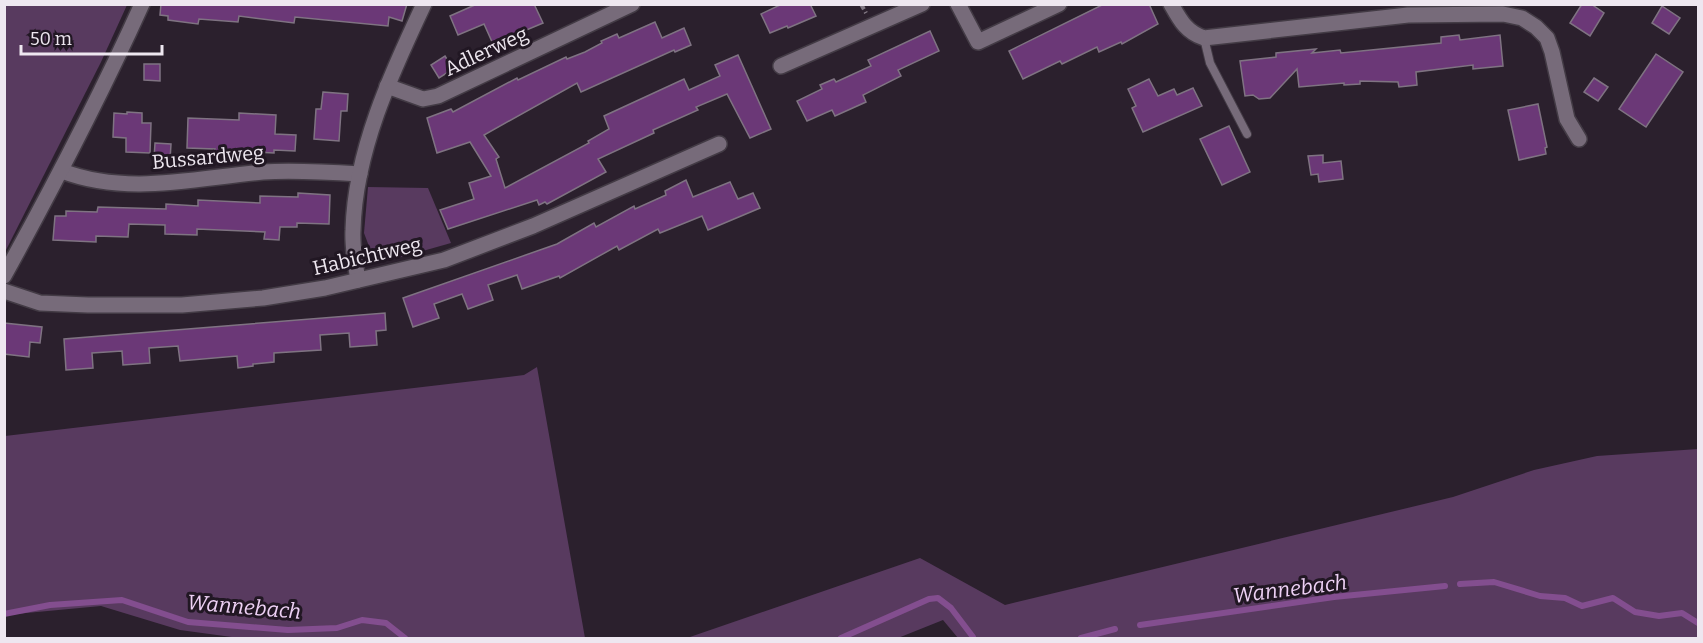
<svg xmlns="http://www.w3.org/2000/svg" width="1703" height="643" font-family="Bitter,serif">
<rect width="100%" height="100%" fill="#2b202d"/>
<g fill="#583a5f">
<path d="M 5,4 L 127,5 L 101,62 L 5,252 Z"/>
<path d="M 368,187 L 428,188 L 451,243 L 398,258 L 381,259 L 370,249 L 364,233 Z"/>
<path d="M 537,367 L 585,638 L 239,638 L 180,630 L 101,606 L 5,615 L 5,436 L 524,375 Z"/>
<path d="M 1698,449 L 1698,638 L 958,638 L 943,620 L 898,638 L 687,638 L 920,558 L 1005,605 L 1453,497 L 1534,470 L 1597,456 Z"/>
</g>
<g fill="none" stroke-linecap="round" stroke-linejoin="round">
<g stroke="#834e8f" stroke-width="6">
<path d="M 1460,584 L 1494,582 L 1540,596 L 1565,598 L 1582,606 L 1613,598 L 1635,612 L 1659,616 L 1682,613 L 1698,623"/>
<path d="M 4,614 L 50,605 L 122,600 L 188,622 L 288,630 L 337,628 L 362,620 L 386,623 L 405,638"/>
<path d="M 1140,625 L 1334,597 L 1445,586"/>
<path d="M 841,638 L 929,599 L 938,598 L 951,608 L 973,637"/>
<path d="M 1081,638 L 1115,629"/>
</g>
</g>
<g fill="#6b3877" stroke="#7f7382" stroke-width="1.5">
<path d="M 161,4 L 407,4 L 402,21 L 389,17 L 388,26 L 295,17 L 294,23 L 239,16 L 238,22 L 199,19 L 198,24 L 168,20 L 168,16 L 160,15 Z"/>
<path d="M 477,4 L 534,4 L 543,23 L 493,44 L 484,24 L 458,35 L 450,16 Z"/>
<path d="M 782,4 L 810,4 L 816,16 L 788,28 L 787,26 L 770,33 L 761,14 Z"/>
<path d="M 1104,4 L 1149,4 L 1158,24 L 1122,44 L 1121,42 L 1099,52 L 1097,47 L 1062,64 L 1060,61 L 1023,79 L 1009,51 Z"/>
<path d="M 1582,4 L 1591,4 L 1604,13 L 1590,36 L 1570,23 Z"/>
<path d="M 1662,6 L 1680,18 L 1669,34 L 1652,23 Z"/>
<path d="M 655,22 L 662,38 L 684,28 L 691,45 L 675,52 L 674,50 L 581,92 L 577,83 L 484,135 L 499,157 L 496,159 L 505,188 L 589,143 L 588,141 L 609,129 L 604,116 L 684,79 L 689,90 L 720,76 L 715,65 L 738,55 L 771,129 L 750,138 L 727,94 L 696,107 L 698,110 L 653,130 L 654,133 L 598,159 L 606,172 L 547,204 L 545,202 L 539,205 L 537,200 L 448,229 L 440,210 L 474,199 L 469,183 L 491,176 L 470,142 L 437,153 L 427,118 L 451,109 L 453,112 L 517,78 L 518,80 L 566,57 L 567,59 L 585,52 L 602,43 L 601,41 L 617,34 L 619,38 Z"/>
<path d="M 930,31 L 939,51 L 898,70 L 901,76 L 863,95 L 866,102 L 835,116 L 832,110 L 807,121 L 797,101 L 822,89 L 820,85 L 834,79 L 836,82 L 871,66 L 868,60 Z"/>
<path d="M 1459,35 L 1460,40 L 1500,35 L 1503,66 L 1473,69 L 1473,65 L 1416,72 L 1417,85 L 1399,87 L 1398,82 L 1360,81 L 1360,84 L 1344,85 L 1344,83 L 1299,87 L 1297,69 L 1270,98 L 1259,99 L 1253,95 L 1245,96 L 1240,61 L 1276,57 L 1276,53 L 1316,49 L 1312,53 L 1340,50 L 1341,53 L 1441,43 L 1441,37 Z"/>
<path d="M 1656,54 L 1683,72 L 1646,127 L 1619,109 Z"/>
<path d="M 445,56 L 453,69 L 439,78 L 431,65 Z"/>
<path d="M 144,64 L 160,64 L 160,81 L 144,80 Z"/>
<path d="M 1594,78 L 1608,87 L 1598,101 L 1584,92 Z"/>
<path d="M 1149,79 L 1158,96 L 1174,89 L 1177,95 L 1193,88 L 1202,106 L 1143,132 L 1132,108 L 1136,106 L 1128,89 Z"/>
<path d="M 323,92 L 348,94 L 347,111 L 341,111 L 339,141 L 314,139 L 316,109 L 321,109 Z"/>
<path d="M 1538,104 L 1547,147 L 1545,148 L 1546,154 L 1519,160 L 1508,110 Z"/>
<path d="M 127,112 L 142,113 L 142,123 L 151,123 L 150,153 L 126,152 L 126,138 L 113,137 L 114,113 L 127,114 Z"/>
<path d="M 239,113 L 276,115 L 275,134 L 296,135 L 295,151 L 274,150 L 274,153 L 235,151 L 234,156 L 214,154 L 215,149 L 187,148 L 188,118 L 239,120 Z"/>
<path d="M 1229,126 L 1250,172 L 1222,185 L 1200,139 Z"/>
<path d="M 155,143 L 171,144 L 170,160 L 154,159 Z"/>
<path d="M 1323,155 L 1323,163 L 1341,161 L 1343,179 L 1319,182 L 1318,174 L 1311,175 L 1308,156 Z"/>
<path d="M 686,180 L 693,197 L 730,182 L 738,199 L 753,193 L 760,208 L 708,230 L 702,216 L 660,233 L 658,229 L 619,250 L 617,246 L 560,278 L 559,276 L 522,289 L 517,275 L 488,285 L 493,300 L 468,309 L 462,294 L 434,304 L 439,318 L 413,327 L 403,298 L 557,244 L 594,223 L 596,227 L 634,206 L 635,209 L 666,195 L 665,191 Z"/>
<path d="M 298,193 L 330,195 L 329,224 L 297,223 L 297,227 L 280,227 L 279,240 L 264,239 L 265,232 L 197,229 L 197,235 L 165,234 L 165,225 L 129,224 L 128,237 L 96,236 L 96,242 L 53,240 L 55,216 L 66,216 L 66,211 L 97,212 L 98,207 L 166,209 L 166,204 L 198,206 L 198,200 L 260,203 L 260,196 L 298,197 Z"/>
<path d="M 385,313 L 386,330 L 376,331 L 377,345 L 350,347 L 349,333 L 320,335 L 321,350 L 274,353 L 274,362 L 253,364 L 253,366 L 238,368 L 237,356 L 180,361 L 178,346 L 149,348 L 150,363 L 123,365 L 122,351 L 92,353 L 93,368 L 66,370 L 64,339 Z"/>
<path d="M 4,323 L 42,327 L 40,343 L 30,342 L 29,357 L 4,354 Z"/>
</g>
<g fill="none" stroke-linecap="round" stroke-linejoin="round">
<defs>
<path id="service" d="M 1204,38 L 1210,63 L 1247,134"/>
<g id="minor">
<path d="M 958,4 L 978,42 L 1059,4"/>
<path d="M 1171,4 C 1180,20 1186,32 1204,38 L 1408,15 L 1503,14 L 1522,18 L 1536,27 L 1547,38 L 1552,52 L 1567,119 L 1579,139"/>
<path d="M 781,66 L 922,4"/>
<path d="M 387,86 L 423,99 L 438,96 L 632,4"/>
<path d="M 62,171 C 127,196 196,178 263,172 C 295,170 328,172 360,174"/>
<path d="M 4,276 C 53,187 100,97 142,4"/>
<path d="M 358,280 C 355,263 352,246 353,230 C 355,151 391,74 424,4"/>
<path d="M 4,291 L 40,303 L 88,305 L 182,305 L 263,298 L 325,288 L 444,260 L 533,226 L 719,144"/>
</g>
</defs>
<use href="#service" stroke="#433b45" stroke-width="10"/>
<use href="#minor" stroke="#433b45" stroke-width="18"/>
<path stroke="#837a85" stroke-width="4" stroke-dasharray="6 3" stroke-linecap="butt" d="M 861,4 L 866,13"/>
<use href="#service" stroke="#776b7a" stroke-width="8"/>
<use href="#minor" stroke="#776b7a" stroke-width="15"/>
</g>
<g text-anchor="middle" stroke-width="6" stroke-linejoin="round" paint-order="stroke">
<g font-size="20" fill="#eee7f0" stroke="#211723">
<text transform="translate(486 51) rotate(-25)" y="7">Adlerweg</text>
<text transform="translate(208 157) rotate(-5)" y="7">Bussardweg</text>
<text transform="translate(367 256) rotate(-13)" y="7">Habichtweg</text>
</g>
<g font-size="21" font-style="italic" fill="#eed1f5" stroke="#211723">
<text transform="translate(1290 589) rotate(-7)" y="7">Wannebach</text>
<text transform="translate(244 607) rotate(5)" y="7">Wannebach</text>
</g>
</g>
<rect width="1703" height="643" fill="none" stroke="#eee7f0" stroke-width="12"/>
<path d="M21 45v9h141v-9" fill="none" stroke="#eee7f0" stroke-width="3"/>
<text x="30" y="45" font-size="18" fill="#eee7f0" stroke="#211723" stroke-width="4.5" paint-order="stroke">50 m</text>
</svg>
